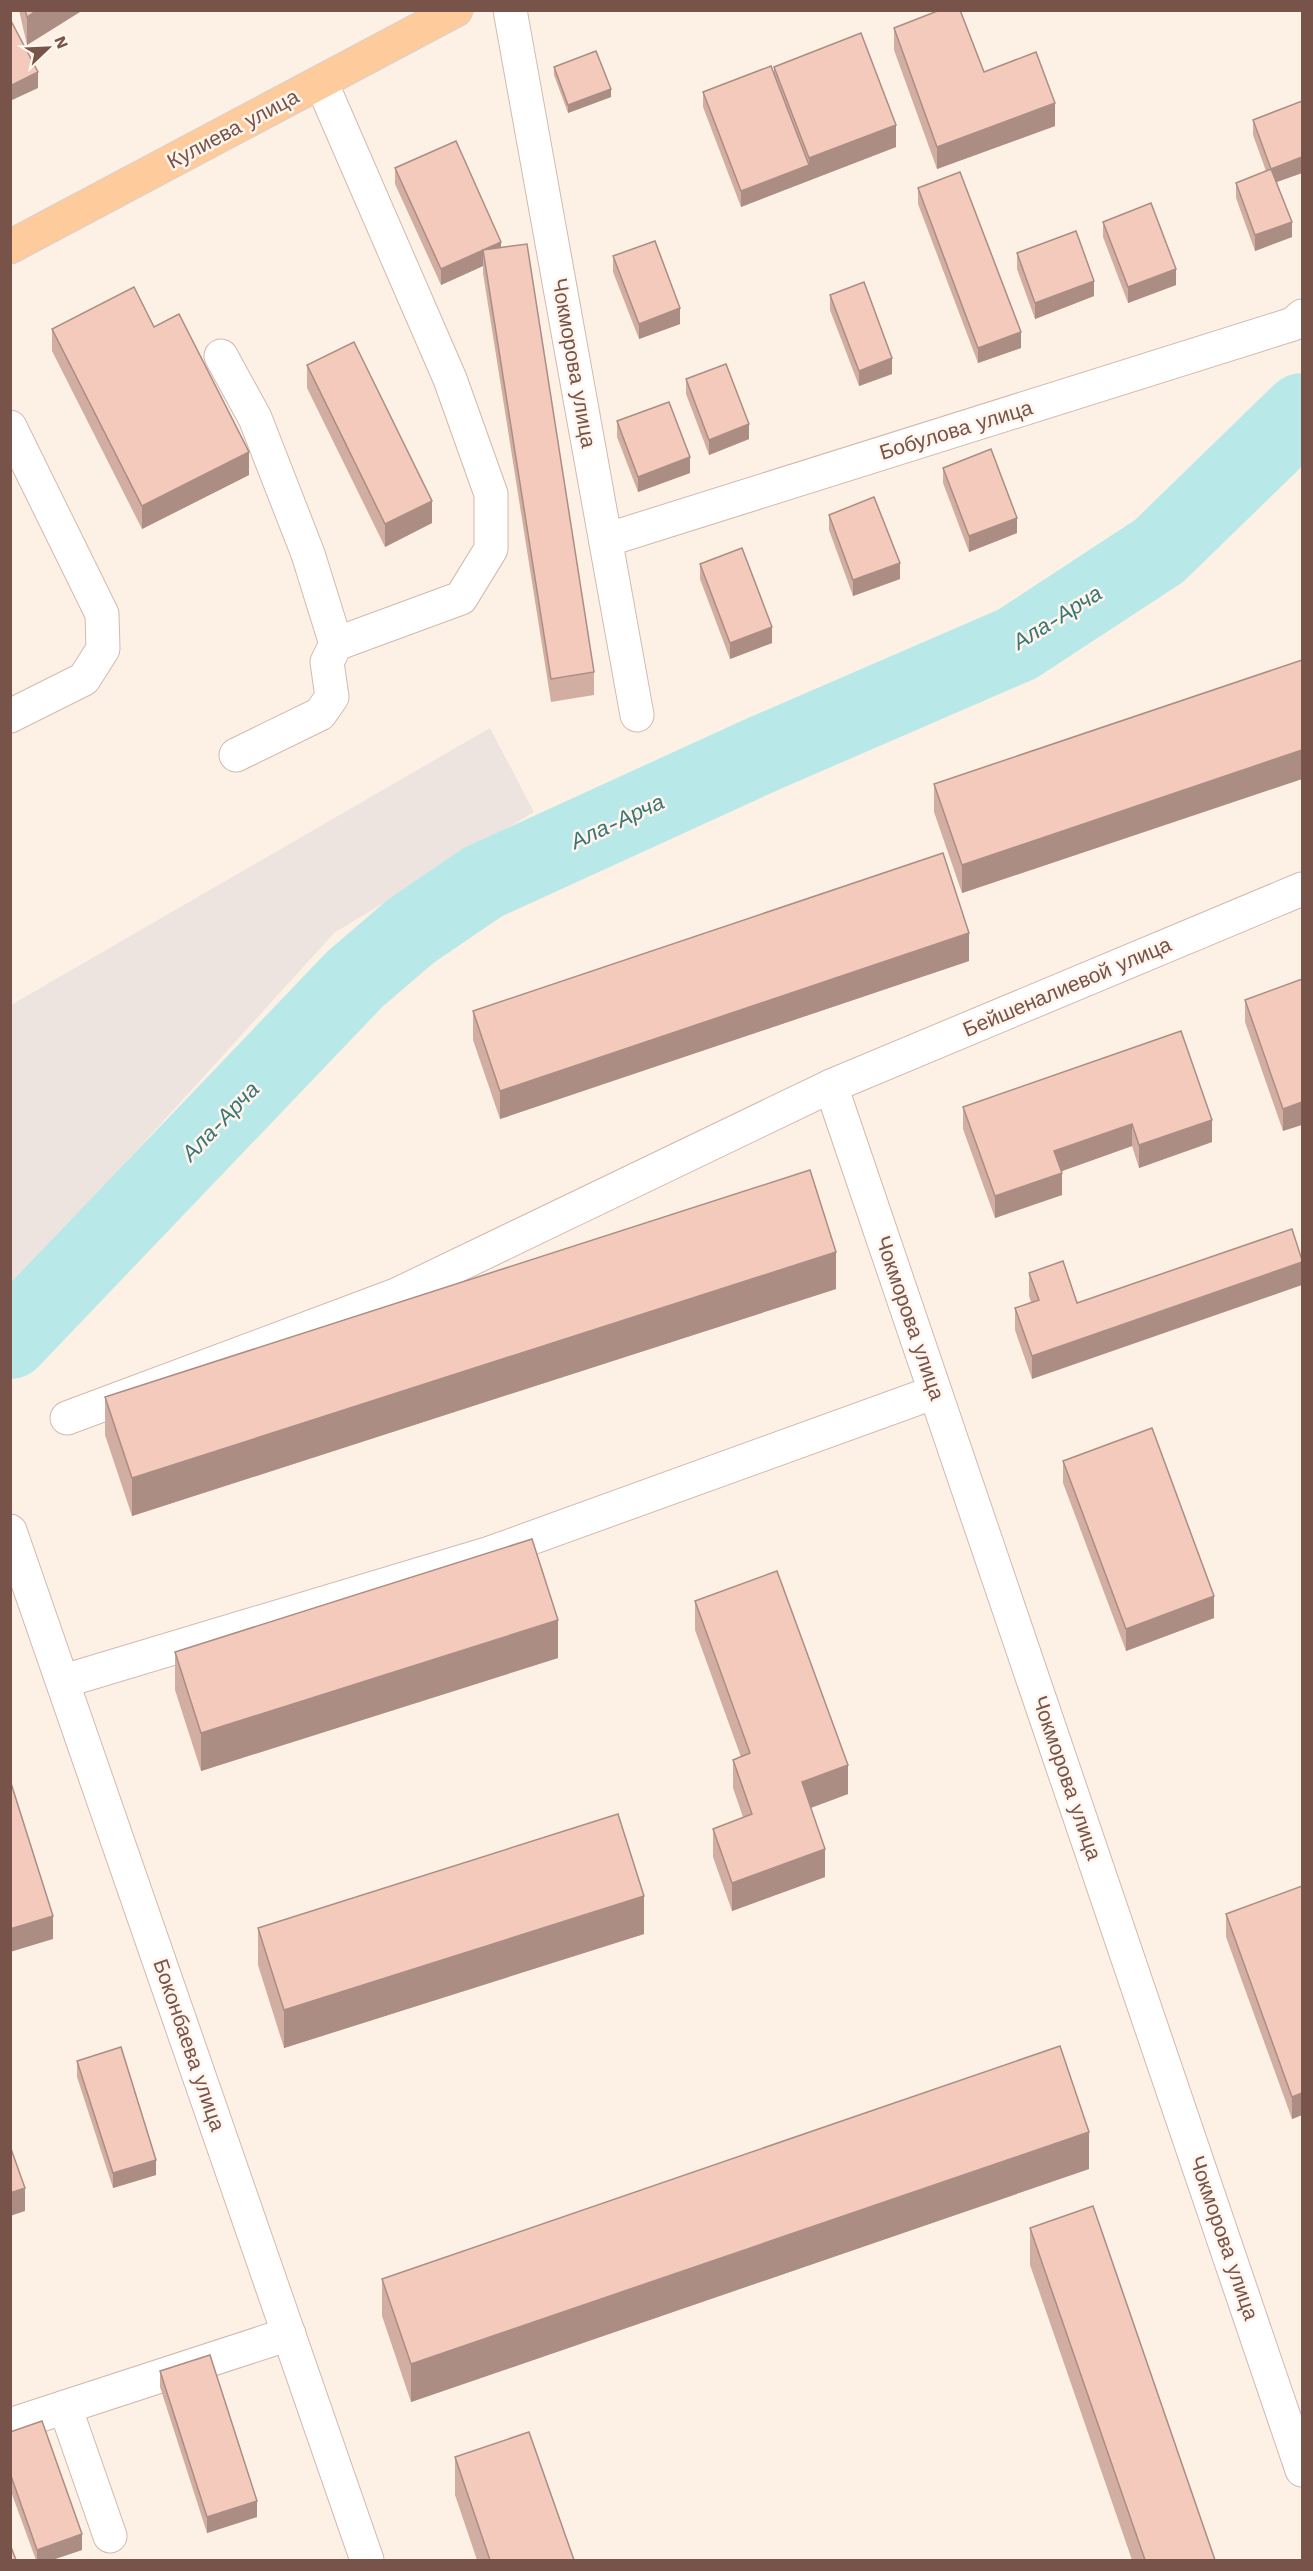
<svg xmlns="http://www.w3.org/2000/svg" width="1313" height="2571" font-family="'Work Sans',sans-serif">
<rect width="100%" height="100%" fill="#fdf1e6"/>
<path fill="#ede4e0" d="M 490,728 L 534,812 L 334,933 L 11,1289 L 11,1005 Z"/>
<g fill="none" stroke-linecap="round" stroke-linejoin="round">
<path stroke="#b9e8e8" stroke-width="78" d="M 10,1340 L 355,979 L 411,931 L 483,882 L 763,754 L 1017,644 L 1159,551 L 1302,412"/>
<defs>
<g id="minor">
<path d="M 510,10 L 637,715"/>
<path d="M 221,356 L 255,418 L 308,554 L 336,644"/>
<path d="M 10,427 L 102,614 L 103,649 L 84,679 L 10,716"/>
<path d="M 606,540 L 1293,324 L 1302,316"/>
<path d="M 236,755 L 320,714 L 332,697 L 327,662 L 336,644 L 461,598 L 491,549 L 491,494 L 450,379 L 321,82"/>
<path d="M 831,1086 L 1302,2470"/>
<path d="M 67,1418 L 396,1295 L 831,1086 L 1302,889"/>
<path d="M 10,1531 L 367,2560"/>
<path d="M 64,1681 L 490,1553 L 935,1392"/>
<path d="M 65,2407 L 110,2536"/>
<path d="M 10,2425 L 289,2334"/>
</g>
<path id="major" d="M 10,247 L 456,10"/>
</defs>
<use href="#minor" stroke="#d2b9ae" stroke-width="35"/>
<use href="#major" stroke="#d9cfcc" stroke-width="35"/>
<use href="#minor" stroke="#fff" stroke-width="33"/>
<use href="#major" stroke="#fecb9c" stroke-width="33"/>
</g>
<g fill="#d2aea2">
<path d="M 19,10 L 83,10 L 27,45 Z"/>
<path d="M 894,28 L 984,72 L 1055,126 L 937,169 L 894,50 Z"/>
<path d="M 554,67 L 611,97 L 568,113 L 554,75 Z"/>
<path d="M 774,67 L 896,147 L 741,207 L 703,107 L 703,92 L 774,74 Z"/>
<path d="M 1302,101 L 1302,173 L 1277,182 L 1292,237 L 1255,251 L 1236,198 L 1236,183 L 1266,171 L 1253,135 L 1253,120 Z"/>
<path d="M 395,168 L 501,247 L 594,672 L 594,695 L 551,702 L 483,273 L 483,266 L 441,285 L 395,184 Z"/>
<path d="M 918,188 L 1021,348 L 978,363 L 918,204 Z"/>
<path d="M 1103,222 L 1176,285 L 1128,303 L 1103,237 Z"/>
<path d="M 1017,253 L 1094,296 L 1035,319 L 1017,269 Z"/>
<path d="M 613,256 L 680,324 L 639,339 L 613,272 Z"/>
<path d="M 830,295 L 892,374 L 859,386 L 830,310 Z"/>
<path d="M 154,327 L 249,475 L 142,529 L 52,351 L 52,329 Z"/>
<path d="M 307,365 L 432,523 L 385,547 L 307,388 Z"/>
<path d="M 686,379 L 749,439 L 709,455 L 686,394 Z"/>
<path d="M 617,421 L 690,473 L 638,492 L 617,437 Z"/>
<path d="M 943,468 L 1017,533 L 969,552 L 943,483 Z"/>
<path d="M 829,515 L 900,579 L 853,596 L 829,530 Z"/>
<path d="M 700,564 L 772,643 L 730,659 L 700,579 Z"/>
<path d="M 1302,660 L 1302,779 L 962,893 L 934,812 L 934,784 Z"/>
<path d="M 969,961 L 500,1119 L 473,1040 L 473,1011 Z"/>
<path d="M 1302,979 L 1283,1131 L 1245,1022 L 1245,1000 Z"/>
<path d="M 1181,1031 L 1212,1142 L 1139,1168 L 1132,1146 L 1061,1171 L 1062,1195 L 995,1218 L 963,1129 L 963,1107 Z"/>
<path d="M 1063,1261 L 1032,1379 L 1015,1330 L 1015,1308 L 1031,1302 L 1029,1296 L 1029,1273 Z"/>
<path d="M 836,1289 L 132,1516 L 105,1435 L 105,1397 Z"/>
<path d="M 1063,1461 L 1214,1618 L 1126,1651 L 1063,1483 Z"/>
<path d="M 695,1601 L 848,1794 L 811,1808 L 825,1877 L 732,1911 L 713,1857 L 713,1829 L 743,1817 L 733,1788 L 733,1760 L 741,1757 L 695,1630 Z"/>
<path d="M 175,1652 L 558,1658 L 201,1771 L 175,1690 Z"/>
<path d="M 1302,1886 L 1302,2115 L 1292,2119 L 1226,1937 L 1226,1914 Z"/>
<path d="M 258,1928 L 644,1934 L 284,2048 L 258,1965 Z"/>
<path d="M 77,2061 L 156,2175 L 113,2188 L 77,2077 Z"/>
<path d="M 1089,2169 L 411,2402 L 382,2316 L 382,2279 Z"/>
<path d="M 1030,2228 L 1215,2560 L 1132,2560 L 1030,2265 Z"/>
<path d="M 160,2371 L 257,2517 L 207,2533 L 160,2387 Z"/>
<path d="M 10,2432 L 82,2550 L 52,2560 L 36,2560 L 10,2489 Z"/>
<path d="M 455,2457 L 574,2560 L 477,2560 L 455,2495 Z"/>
</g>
<g fill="#ab8d84">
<path d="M 37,10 L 83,10 L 27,45 L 27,17 Z"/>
<path d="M 38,72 L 38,88 L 10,101 L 10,86 Z"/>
<path d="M 611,89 L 611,97 L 568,113 L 568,105 Z"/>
<path d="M 1055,103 L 1055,126 L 937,169 L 937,147 Z"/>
<path d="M 896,125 L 896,147 L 741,207 L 741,191 L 809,165 L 809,158 Z"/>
<path d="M 1302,157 L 1302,173 L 1271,184 L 1271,169 Z"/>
<path d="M 1292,222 L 1292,237 L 1255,251 L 1255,235 Z"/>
<path d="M 501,242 L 501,257 L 483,250 L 483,266 L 441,285 L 441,269 Z"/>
<path d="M 1176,269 L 1176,285 L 1128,303 L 1128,287 Z"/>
<path d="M 1094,281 L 1094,296 L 1035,319 L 1035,303 Z"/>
<path d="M 680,308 L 680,324 L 639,339 L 639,324 Z"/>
<path d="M 1021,332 L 1021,348 L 978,363 L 978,348 Z"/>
<path d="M 892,358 L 892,374 L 859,386 L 859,371 Z"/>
<path d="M 749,424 L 749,439 L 709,455 L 709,440 Z"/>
<path d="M 249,452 L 249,475 L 142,529 L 142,506 Z"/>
<path d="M 690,457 L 690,473 L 638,492 L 638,477 Z"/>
<path d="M 432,501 L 432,523 L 385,547 L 385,524 Z"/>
<path d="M 1017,518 L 1017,533 L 969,552 L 969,536 Z"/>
<path d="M 900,563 L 900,579 L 853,596 L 853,580 Z"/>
<path d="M 772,627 L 772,643 L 730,659 L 730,643 Z"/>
<path d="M 1302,750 L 1302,779 L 962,893 L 962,865 Z"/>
<path d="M 969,933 L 969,961 L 500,1119 L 500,1091 Z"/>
<path d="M 1302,1102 L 1302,1125 L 1283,1131 L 1283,1109 Z"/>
<path d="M 1212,1120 L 1212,1142 L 1139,1168 L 1139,1145 Z"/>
<path d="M 1132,1124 L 1132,1146 L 1054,1174 L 1054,1151 Z"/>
<path d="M 1062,1173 L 1062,1195 L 995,1218 L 995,1196 Z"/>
<path d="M 836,1252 L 836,1289 L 132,1516 L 132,1478 Z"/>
<path d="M 1302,1262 L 1302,1285 L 1032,1379 L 1032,1356 Z"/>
<path d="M 1214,1596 L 1214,1618 L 1126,1651 L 1126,1629 Z"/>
<path d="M 558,1620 L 558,1658 L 201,1771 L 201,1733 Z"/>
<path d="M 848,1765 L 848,1794 L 802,1811 L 802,1782 Z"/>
<path d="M 825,1849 L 825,1877 L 732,1911 L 732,1883 Z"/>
<path d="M 644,1896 L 644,1934 L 284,2048 L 284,2010 Z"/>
<path d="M 53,1916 L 53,1939 L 10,1952 L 10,1929 Z"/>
<path d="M 1302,2093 L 1302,2115 L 1292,2119 L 1292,2097 Z"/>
<path d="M 1089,2132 L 1089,2169 L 411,2402 L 411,2364 Z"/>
<path d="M 156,2160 L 156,2175 L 113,2188 L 113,2173 Z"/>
<path d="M 25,2188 L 25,2211 L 10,2216 L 10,2193 Z"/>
<path d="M 257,2501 L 257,2517 L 207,2533 L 207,2517 Z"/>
<path d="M 82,2534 L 82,2550 L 52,2560 L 37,2560 L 37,2550 Z"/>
</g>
<g fill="#f4cabc" stroke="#ab8d84" stroke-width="1.5">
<path d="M 25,10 L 37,10 L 27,17 Z"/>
<path d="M 940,10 L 960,10 L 984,72 L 1036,52 L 1055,103 L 937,147 L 894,28 Z"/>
<path d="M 10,19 L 38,72 L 10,86 Z"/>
<path d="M 861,33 L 896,125 L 809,158 L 774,67 Z"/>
<path d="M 596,51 L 611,89 L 568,105 L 554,67 Z"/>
<path d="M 771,66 L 809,165 L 741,191 L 703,92 Z"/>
<path d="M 1302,101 L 1302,157 L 1271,169 L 1292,222 L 1255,235 L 1236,183 L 1271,169 L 1253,120 Z"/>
<path d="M 456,141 L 501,242 L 441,269 L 395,168 Z"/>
<path d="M 960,172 L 1021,332 L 978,348 L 918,188 Z"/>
<path d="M 1151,203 L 1176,269 L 1128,287 L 1103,222 Z"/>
<path d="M 1076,231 L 1094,281 L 1035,303 L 1017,253 Z"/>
<path d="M 655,241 L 680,308 L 639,324 L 613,256 Z"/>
<path d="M 527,244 L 594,672 L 551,679 L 483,250 Z"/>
<path d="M 864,282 L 892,358 L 859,371 L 830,295 Z"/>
<path d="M 134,287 L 154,327 L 179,314 L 249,452 L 142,506 L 52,329 Z"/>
<path d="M 354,342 L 432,501 L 385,524 L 307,365 Z"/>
<path d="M 726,364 L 749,424 L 709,440 L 686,379 Z"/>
<path d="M 669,402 L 690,457 L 638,477 L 617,421 Z"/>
<path d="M 991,449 L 1017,518 L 969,536 L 943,468 Z"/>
<path d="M 874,497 L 900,563 L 853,580 L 829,515 Z"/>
<path d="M 742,548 L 772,627 L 730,643 L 700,564 Z"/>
<path d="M 1302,660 L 1302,750 L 962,865 L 934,784 Z"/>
<path d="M 943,853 L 969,933 L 500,1091 L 473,1011 Z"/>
<path d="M 1302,979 L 1302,1102 L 1283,1109 L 1245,1000 Z"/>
<path d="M 1181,1031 L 1212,1120 L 1139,1145 L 1132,1124 L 1054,1151 L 1062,1173 L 995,1196 L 963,1107 Z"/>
<path d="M 810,1170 L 836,1252 L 132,1478 L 105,1397 Z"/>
<path d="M 1292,1229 L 1302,1260 L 1302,1262 L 1032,1356 L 1015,1308 L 1039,1300 L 1029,1273 L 1063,1261 L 1077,1303 Z"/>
<path d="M 1152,1428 L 1214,1596 L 1126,1629 L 1063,1461 Z"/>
<path d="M 532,1539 L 558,1620 L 201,1733 L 175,1652 Z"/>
<path d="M 777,1571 L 848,1765 L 802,1782 L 825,1849 L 732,1883 L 713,1829 L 752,1814 L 733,1760 L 750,1753 L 695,1601 Z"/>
<path d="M 10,1780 L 53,1916 L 10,1929 Z"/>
<path d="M 618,1814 L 644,1896 L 284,2010 L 258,1928 Z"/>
<path d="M 1302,1886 L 1302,2093 L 1292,2097 L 1226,1914 Z"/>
<path d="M 1060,2046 L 1089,2132 L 411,2364 L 382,2279 Z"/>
<path d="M 121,2047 L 156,2160 L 113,2173 L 77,2061 Z"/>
<path d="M 10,2146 L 25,2188 L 10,2193 Z"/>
<path d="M 1093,2206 L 1215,2560 L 1145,2560 L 1030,2228 Z"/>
<path d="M 210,2355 L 257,2501 L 207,2517 L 160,2371 Z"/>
<path d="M 42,2421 L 82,2534 L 37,2550 L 10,2473 L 10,2432 Z"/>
<path d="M 529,2432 L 574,2560 L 490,2560 L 455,2457 Z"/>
<path d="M 10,2547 L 11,2547 L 16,2560 L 10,2560 Z"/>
</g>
<g text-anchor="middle" stroke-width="5" stroke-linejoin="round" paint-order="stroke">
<g font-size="21" fill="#785349" stroke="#fff5ed">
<text transform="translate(233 129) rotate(-28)" y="7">Кулиева улица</text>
<text transform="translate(574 363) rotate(80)" y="7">Чокморова улица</text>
<text transform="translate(956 430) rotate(-17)" y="7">Бобулова улица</text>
<text transform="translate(1067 987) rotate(-23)" y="7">Бейшеналиевой улица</text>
<text transform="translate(910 1318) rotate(71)" y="7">Чокморова улица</text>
<text transform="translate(1067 1778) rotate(71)" y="7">Чокморова улица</text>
<text transform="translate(189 2045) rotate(71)" y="7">Боконбаева улица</text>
<text transform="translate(1224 2238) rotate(71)" y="7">Чокморова улица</text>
</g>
<g font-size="22" font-style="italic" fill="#397676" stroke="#fff5ed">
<text transform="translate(1057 617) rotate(-32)" y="8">Ала-Арча</text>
<text transform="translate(617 821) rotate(-25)" y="8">Ала-Арча</text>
<text transform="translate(220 1121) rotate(-46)" y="8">Ала-Арча</text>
</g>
</g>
<rect width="1313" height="2571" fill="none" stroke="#785349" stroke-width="24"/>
<g transform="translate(48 48) rotate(67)" stroke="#fff5ed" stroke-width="4.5" paint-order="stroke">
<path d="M0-4.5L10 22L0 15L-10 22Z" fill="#785349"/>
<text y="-9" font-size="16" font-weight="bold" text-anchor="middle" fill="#785349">N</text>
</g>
</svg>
